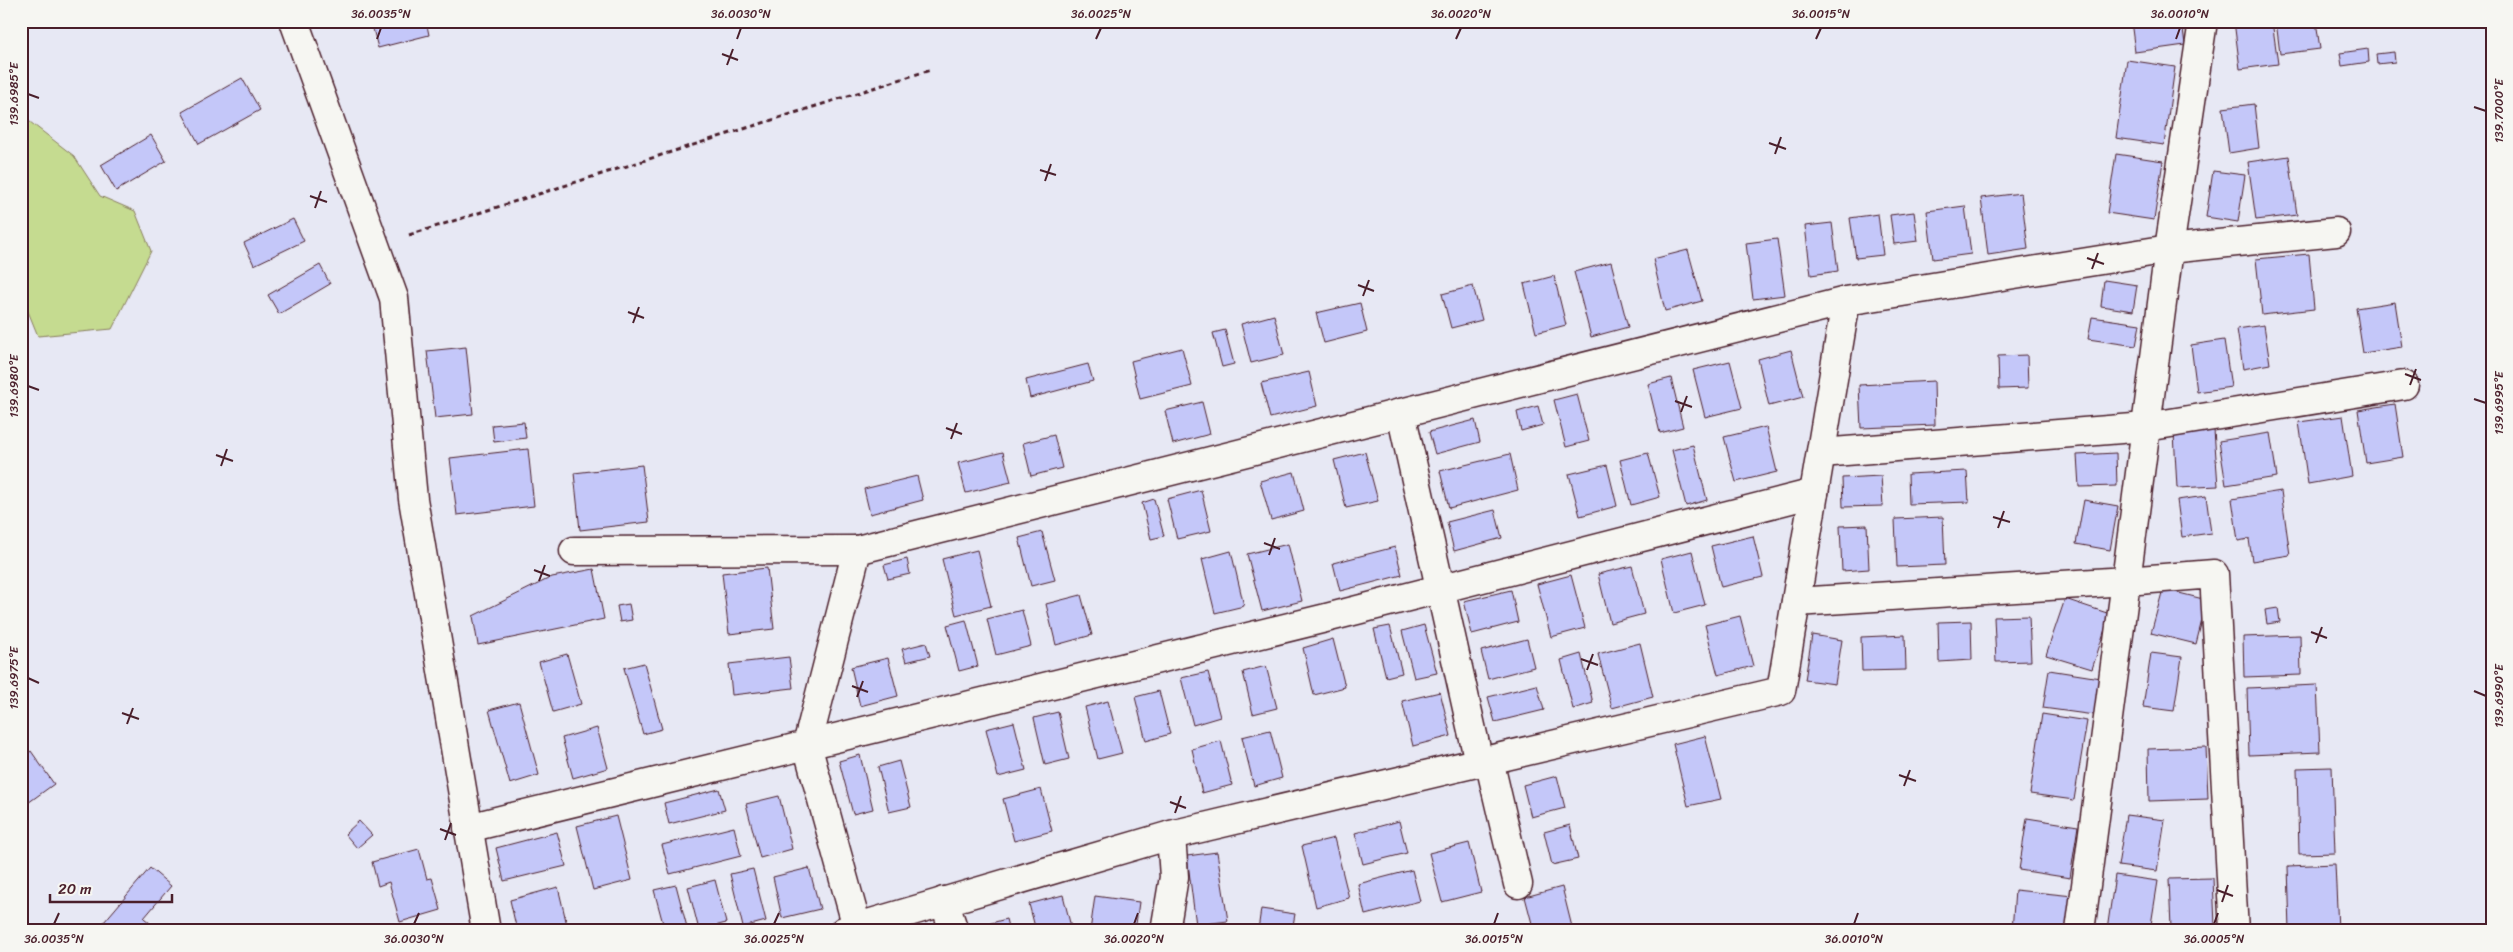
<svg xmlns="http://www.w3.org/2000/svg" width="2513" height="952" font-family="Sriracha,sans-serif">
<rect width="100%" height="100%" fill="#e7e8f4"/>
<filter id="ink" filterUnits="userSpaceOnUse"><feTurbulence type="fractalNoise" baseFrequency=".02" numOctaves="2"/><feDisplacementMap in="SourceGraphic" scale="10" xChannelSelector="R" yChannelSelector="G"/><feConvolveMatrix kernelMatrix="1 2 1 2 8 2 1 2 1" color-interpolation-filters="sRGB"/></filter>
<g filter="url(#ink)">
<path fill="#c5db90" stroke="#887d5e" d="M 21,115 L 74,156 L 100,196 L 135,211 L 151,251 L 112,329 L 38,336 L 21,294 Z"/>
<g fill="#c4c7f9" stroke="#4a1f2b">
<path d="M 371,21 L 426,21 L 429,35 L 378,48 Z"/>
<path d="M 2131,21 L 2182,21 L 2185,45 L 2135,52 Z"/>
<path d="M 2234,21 L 2272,21 L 2278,64 L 2240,69 Z"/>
<path d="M 2276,21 L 2316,21 L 2320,49 L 2280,54 Z"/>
<path d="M 2368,49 L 2369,62 L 2342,66 L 2340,53 Z"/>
<path d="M 2394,52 L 2395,62 L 2377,64 L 2376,54 Z"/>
<path d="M 2127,60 L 2175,67 L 2164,145 L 2116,138 Z"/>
<path d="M 242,78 L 260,110 L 199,144 L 182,112 Z"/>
<path d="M 2254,104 L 2259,148 L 2229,153 L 2223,108 Z"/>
<path d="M 151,135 L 166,161 L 116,191 L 101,165 Z"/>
<path d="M 2116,154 L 2163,161 L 2154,220 L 2107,213 Z"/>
<path d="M 2289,156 L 2297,215 L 2256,220 L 2248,162 Z"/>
<path d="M 2213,171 L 2245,175 L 2238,222 L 2206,217 Z"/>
<path d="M 2021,193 L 2028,249 L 1988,255 L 1981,198 Z"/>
<path d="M 1965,206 L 1971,254 L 1933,259 L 1927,211 Z"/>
<path d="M 1914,212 L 1918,241 L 1894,244 L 1890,215 Z"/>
<path d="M 1878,214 L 1883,255 L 1856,258 L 1850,218 Z"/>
<path d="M 293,219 L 304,241 L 254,265 L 244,243 Z"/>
<path d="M 1832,223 L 1838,271 L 1811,275 L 1805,226 Z"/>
<path d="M 1777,239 L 1785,295 L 1753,299 L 1746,243 Z"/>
<path d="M 1688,250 L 1702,301 L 1665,311 L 1653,259 Z"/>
<path d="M 2309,254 L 2314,309 L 2262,315 L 2256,259 Z"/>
<path d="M 1611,262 L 1628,327 L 1591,337 L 1574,272 Z"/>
<path d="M 320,265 L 330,284 L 279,314 L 268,295 Z"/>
<path d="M 1554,276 L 1566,325 L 1536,333 L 1524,284 Z"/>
<path d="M 2104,280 L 2137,285 L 2133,311 L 2101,306 Z"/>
<path d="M 1473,286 L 1482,320 L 1451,328 L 1442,294 Z"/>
<path d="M 2395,302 L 2402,347 L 2363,353 L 2356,308 Z"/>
<path d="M 1360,303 L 1367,332 L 1324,343 L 1316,313 Z"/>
<path d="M 1274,315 L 1284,355 L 1251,363 L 1241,324 Z"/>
<path d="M 2092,317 L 2140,324 L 2136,346 L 2088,339 Z"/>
<path d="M 2264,325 L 2270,364 L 2243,369 L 2237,329 Z"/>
<path d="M 1225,330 L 1234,364 L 1222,367 L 1213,333 Z"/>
<path d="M 2224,340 L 2231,387 L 2197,392 L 2191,345 Z"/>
<path d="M 466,347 L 473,414 L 435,418 L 427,351 Z"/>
<path d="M 1182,348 L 1192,386 L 1140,399 L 1131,361 Z"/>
<path d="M 1791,350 L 1803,397 L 1769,406 L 1758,359 Z"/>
<path d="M 2027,355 L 2028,388 L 1999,389 L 1998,356 Z"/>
<path d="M 1730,361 L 1742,408 L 1705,417 L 1693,370 Z"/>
<path d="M 1088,364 L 1093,381 L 1030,398 L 1026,380 Z"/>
<path d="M 1309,372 L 1317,406 L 1270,418 L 1261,383 Z"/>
<path d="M 1671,378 L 1683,427 L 1660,433 L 1648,384 Z"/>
<path d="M 1934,381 L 1935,425 L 1861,428 L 1859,385 Z"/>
<path d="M 1577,394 L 1589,441 L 1566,447 L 1554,400 Z"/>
<path d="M 1202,402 L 1210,434 L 1173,444 L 1165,411 Z"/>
<path d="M 2395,404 L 2403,457 L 2366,463 L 2358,410 Z"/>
<path d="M 1538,406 L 1543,425 L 1521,431 L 1517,412 Z"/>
<path d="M 2343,416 L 2352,476 L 2308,484 L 2299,422 Z"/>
<path d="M 1475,420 L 1480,442 L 1435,454 L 1429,432 Z"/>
<path d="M 524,422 L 526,438 L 494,442 L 492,425 Z"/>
<path d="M 1766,427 L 1777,472 L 1736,482 L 1724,437 Z"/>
<path d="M 2214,430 L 2218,486 L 2177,488 L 2174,433 Z"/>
<path d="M 2270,433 L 2277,477 L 2226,485 L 2219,441 Z"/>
<path d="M 1054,435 L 1062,468 L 1031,476 L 1023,443 Z"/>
<path d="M 1693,445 L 1707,500 L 1686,506 L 1672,450 Z"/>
<path d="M 528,449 L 534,506 L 457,515 L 450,458 Z"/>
<path d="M 1003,452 L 1011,482 L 966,493 L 958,463 Z"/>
<path d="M 1365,452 L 1378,501 L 1346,508 L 1334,460 Z"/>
<path d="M 1648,453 L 1660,497 L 1631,505 L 1620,460 Z"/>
<path d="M 2116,453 L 2117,486 L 2079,487 L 2077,455 Z"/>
<path d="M 1510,454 L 1518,490 L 1449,508 L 1440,471 Z"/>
<path d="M 642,465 L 649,522 L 580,530 L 574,473 Z"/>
<path d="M 1607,465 L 1617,506 L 1580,516 L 1569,474 Z"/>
<path d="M 1967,471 L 1969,502 L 1909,504 L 1908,474 Z"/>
<path d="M 1294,472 L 1304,511 L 1271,520 L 1260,481 Z"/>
<path d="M 917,476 L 923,500 L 870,514 L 864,489 Z"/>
<path d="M 1881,476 L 1883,506 L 1843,507 L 1842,478 Z"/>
<path d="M 1201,490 L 1211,531 L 1177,539 L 1167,499 Z"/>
<path d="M 2281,491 L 2290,555 L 2252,561 L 2249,539 L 2238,541 L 2232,499 Z"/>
<path d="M 2206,496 L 2211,533 L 2182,537 L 2177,500 Z"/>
<path d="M 1154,499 L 1164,536 L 1151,539 L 1142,503 Z"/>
<path d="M 2084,500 L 2118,506 L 2110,550 L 2076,544 Z"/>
<path d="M 1495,510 L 1502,538 L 1454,551 L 1447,522 Z"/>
<path d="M 1943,517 L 1945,565 L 1897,567 L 1895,519 Z"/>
<path d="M 1867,525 L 1869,569 L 1842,571 L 1840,526 Z"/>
<path d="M 1042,532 L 1055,580 L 1031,586 L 1019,538 Z"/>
<path d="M 1753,536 L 1763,577 L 1721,587 L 1711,546 Z"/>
<path d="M 1288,544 L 1302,601 L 1262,611 L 1247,554 Z"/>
<path d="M 1395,547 L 1402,575 L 1340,591 L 1333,563 Z"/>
<path d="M 977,550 L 991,606 L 956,615 L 942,559 Z"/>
<path d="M 1231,551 L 1244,606 L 1215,613 L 1202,559 Z"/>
<path d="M 1692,551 L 1705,605 L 1674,613 L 1661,559 Z"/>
<path d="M 907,559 L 910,574 L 888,579 L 884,565 Z"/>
<path d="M 1632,566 L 1644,614 L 1610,623 L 1598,574 Z"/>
<path d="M 767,568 L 774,629 L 729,634 L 722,573 Z"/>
<path d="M 594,569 L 604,619 L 478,645 L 473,616 L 552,577 Z"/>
<path d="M 1571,575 L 1585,628 L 1551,637 L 1537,584 Z"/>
<path d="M 2163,589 L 2207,600 L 2196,644 L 2151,633 Z"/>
<path d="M 1511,590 L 1518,622 L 1472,634 L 1464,601 Z"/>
<path d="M 1081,595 L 1092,635 L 1056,645 L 1046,604 Z"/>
<path d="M 2065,599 L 2110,614 L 2092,669 L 2046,655 Z"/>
<path d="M 629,604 L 632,620 L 620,622 L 617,606 Z"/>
<path d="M 2278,608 L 2280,622 L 2267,624 L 2265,610 Z"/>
<path d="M 1022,610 L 1031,646 L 996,655 L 987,619 Z"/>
<path d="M 1740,616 L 1753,666 L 1718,675 L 1705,625 Z"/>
<path d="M 2029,616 L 2031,661 L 1996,662 L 1994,617 Z"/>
<path d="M 966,620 L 978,666 L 959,671 L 947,625 Z"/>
<path d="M 1971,621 L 1972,660 L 1939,662 L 1938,622 Z"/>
<path d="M 1424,625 L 1437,673 L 1414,678 L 1402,631 Z"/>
<path d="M 1390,626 L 1402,673 L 1386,677 L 1374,629 Z"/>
<path d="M 1812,635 L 1842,640 L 1835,684 L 1805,680 Z"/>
<path d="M 1905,635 L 1906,670 L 1862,671 L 1861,637 Z"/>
<path d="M 2300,635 L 2301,675 L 2244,677 L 2243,637 Z"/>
<path d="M 1333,639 L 1345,687 L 1314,695 L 1303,648 Z"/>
<path d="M 1527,639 L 1534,667 L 1488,679 L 1481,651 Z"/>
<path d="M 926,643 L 930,656 L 906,662 L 902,649 Z"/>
<path d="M 1640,643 L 1653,697 L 1612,708 L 1598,654 Z"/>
<path d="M 2151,653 L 2182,657 L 2174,711 L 2143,707 Z"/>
<path d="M 567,654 L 581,704 L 553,712 L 539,662 Z"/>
<path d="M 1581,654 L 1593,703 L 1573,709 L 1561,660 Z"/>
<path d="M 789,657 L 793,688 L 732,695 L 729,664 Z"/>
<path d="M 888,658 L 898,696 L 860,706 L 851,667 Z"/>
<path d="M 644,663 L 662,729 L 643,734 L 624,668 Z"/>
<path d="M 1266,666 L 1277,708 L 1253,714 L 1243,672 Z"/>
<path d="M 2049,670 L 2100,678 L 2094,715 L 2043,708 Z"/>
<path d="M 1208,672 L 1220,717 L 1193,725 L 1181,678 Z"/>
<path d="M 1537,685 L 1544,710 L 1495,722 L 1488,697 Z"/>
<path d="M 2317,685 L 2320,752 L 2249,755 L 2247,688 Z"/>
<path d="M 1159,691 L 1170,734 L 1146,741 L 1135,697 Z"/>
<path d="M 1440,692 L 1451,736 L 1413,746 L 1402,701 Z"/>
<path d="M 1108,701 L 1122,753 L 1098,759 L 1085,707 Z"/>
<path d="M 519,702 L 539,775 L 510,784 L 489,710 Z"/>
<path d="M 1058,712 L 1069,759 L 1045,765 L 1034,718 Z"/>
<path d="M 2042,714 L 2087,721 L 2074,800 L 2030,794 Z"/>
<path d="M 1014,722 L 1026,770 L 998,777 L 986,729 Z"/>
<path d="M 597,728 L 608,768 L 573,778 L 562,738 Z"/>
<path d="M 1270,730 L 1282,778 L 1254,786 L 1242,737 Z"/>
<path d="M 1705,736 L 1721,799 L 1688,806 L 1673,744 Z"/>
<path d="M 1221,741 L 1232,785 L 1202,793 L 1192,749 Z"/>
<path d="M 2206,747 L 2208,799 L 2149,801 L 2148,749 Z"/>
<path d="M 31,751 L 54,784 L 21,808 L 21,758 Z"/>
<path d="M 860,755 L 873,809 L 853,814 L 839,761 Z"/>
<path d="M 899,761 L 911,807 L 889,812 L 878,767 Z"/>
<path d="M 2332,767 L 2335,853 L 2299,854 L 2297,768 Z"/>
<path d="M 1557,776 L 1565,808 L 1531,817 L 1523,785 Z"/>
<path d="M 719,789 L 725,810 L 669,824 L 664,803 Z"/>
<path d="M 1041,789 L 1052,831 L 1014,841 L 1003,799 Z"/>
<path d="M 779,796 L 792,849 L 760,858 L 746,804 Z"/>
<path d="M 2126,815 L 2165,820 L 2157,871 L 2118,866 Z"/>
<path d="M 616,816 L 632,880 L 593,890 L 577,826 Z"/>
<path d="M 2027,818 L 2078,826 L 2070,878 L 2019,870 Z"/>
<path d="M 359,821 L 372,835 L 357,848 L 345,834 Z"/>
<path d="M 1399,821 L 1407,853 L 1363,864 L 1355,833 Z"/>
<path d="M 1570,825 L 1578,859 L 1552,865 L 1544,832 Z"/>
<path d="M 734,827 L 741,856 L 670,874 L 662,845 Z"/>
<path d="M 557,832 L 566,866 L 504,881 L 496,848 Z"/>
<path d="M 1334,838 L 1349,898 L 1316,907 L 1302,846 Z"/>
<path d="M 1469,843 L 1481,892 L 1442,902 L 1429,853 Z"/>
<path d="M 419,849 L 427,879 L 432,878 L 441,910 L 400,922 L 389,882 L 378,886 L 372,862 Z"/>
<path d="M 1217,852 L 1228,921 L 1196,925 L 1187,856 Z"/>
<path d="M 2335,864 L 2338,930 L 2290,931 L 2288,866 Z"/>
<path d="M 150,868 L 171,886 L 144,918 L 157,929 L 155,931 L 100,931 L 98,929 Z"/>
<path d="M 809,868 L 820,909 L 782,918 L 773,877 Z"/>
<path d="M 753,869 L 766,921 L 743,927 L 730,874 Z"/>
<path d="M 1412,870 L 1420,901 L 1365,915 L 1358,884 Z"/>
<path d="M 2115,875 L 2158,881 L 2150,931 L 2107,930 Z"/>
<path d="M 2213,878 L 2215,926 L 2171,928 L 2169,879 Z"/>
<path d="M 715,880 L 726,923 L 699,930 L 688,887 Z"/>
<path d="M 676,885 L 688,931 L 665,931 L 654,890 Z"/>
<path d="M 558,887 L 567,925 L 545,931 L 517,931 L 510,900 Z"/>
<path d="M 1562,887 L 1573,931 L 1534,931 L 1525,897 Z"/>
<path d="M 2015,890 L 2073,896 L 2070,931 L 2012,931 Z"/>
<path d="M 1063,895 L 1072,931 L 1036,931 L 1029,904 Z"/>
<path d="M 1095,896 L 1139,902 L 1135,931 L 1090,931 Z"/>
<path d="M 1261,909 L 1295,914 L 1292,931 L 1258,930 Z"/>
<path d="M 1006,919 L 1009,931 L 973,931 L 973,928 Z"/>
</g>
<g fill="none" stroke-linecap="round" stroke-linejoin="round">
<defs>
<g id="minor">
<path d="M 294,21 L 394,298 L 413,499 L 486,931"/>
<path d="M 1401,413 L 1479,762"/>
<path d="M 1821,453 L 2146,427 L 2404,385"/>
<path d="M 574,551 L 857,550"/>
<path d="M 1796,602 L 2126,581 L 2169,249 L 2203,21"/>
<path d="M 1489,760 L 1518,884"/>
<path d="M 468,828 L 1326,618 L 1814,493"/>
<path d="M 944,901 L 954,931"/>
<path d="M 857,927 L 807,745 L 857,550 L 1846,301 L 2169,249 L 2336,232"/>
<path d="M 844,931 L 1171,835 L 1781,691 L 1846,301"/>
<path d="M 1165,931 L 1174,877 L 1171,835"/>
<path d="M 2080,931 L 2126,581 L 2214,574 L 2234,931"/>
</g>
</defs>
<use href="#minor" stroke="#4a1f2b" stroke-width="31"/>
<path stroke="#4a1f2b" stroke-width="3" stroke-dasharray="5 4" stroke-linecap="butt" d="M 409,235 L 930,70"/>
<use href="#minor" stroke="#f6f6f2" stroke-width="28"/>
</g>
</g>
<path fill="none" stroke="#4a1f2b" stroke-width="2" d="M 377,39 L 381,28M 737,39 L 741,28M 1096,39 L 1101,28M 1456,39 L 1461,28M 1816,39 L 1821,28M 2176,39 L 2180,28M 722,54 L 738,60M 727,65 L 733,49M 28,94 L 39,98M 2474,107 L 2486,111M 1769,143 L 1786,149M 1775,154 L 1781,137M 1040,170 L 1056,175M 1045,181 L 1051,164M 310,196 L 327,202M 315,208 L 321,191M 2087,258 L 2104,264M 2092,269 L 2098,253M 1358,285 L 1374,291M 1363,296 L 1369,280M 628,312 L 644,318M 633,323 L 639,307M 2405,374 L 2421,380M 2410,385 L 2416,369M 28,386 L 39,390M 2474,399 L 2486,403M 1675,401 L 1692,407M 1681,412 L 1687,396M 946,428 L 962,434M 951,439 L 957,423M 216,455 L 233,461M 221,466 L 227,449M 1993,517 L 2010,522M 1998,528 L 2004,511M 1264,543 L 1280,549M 1269,555 L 1275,538M 534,570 L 550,576M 539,581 L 545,565M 2311,632 L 2327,638M 2316,643 L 2322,627M 1581,659 L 1598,665M 1587,670 L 1593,654M 28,678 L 39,683M 852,686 L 868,692M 2474,691 L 2486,696M 857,697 L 863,681M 122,713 L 139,719M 127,724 L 133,708M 1899,775 L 1916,781M 1904,786 L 1910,770M 1170,802 L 1186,808M 1175,813 L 1181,796M 440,829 L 456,835M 445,840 L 451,823M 2217,890 L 2233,896M 2222,902 L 2228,885M 54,924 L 59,913M 414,924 L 419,913M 774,924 L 779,913M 1134,924 L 1138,913M 1494,924 L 1498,913M 1854,924 L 1858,913M 2214,924 L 2218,913"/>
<rect width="2513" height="952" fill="none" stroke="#f6f6f2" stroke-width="55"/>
<path d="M50 894v8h122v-8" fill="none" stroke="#4a1f2b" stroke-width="2.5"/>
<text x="58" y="894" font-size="15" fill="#4a1f2b" stroke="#f6f6f2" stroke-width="4" paint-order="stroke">20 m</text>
<rect x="28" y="28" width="2458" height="896" fill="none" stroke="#4a1f2b" stroke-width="2"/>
<g font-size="12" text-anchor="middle" fill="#4a1f2b">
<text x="381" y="18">36.0035°N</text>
<text x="741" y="18">36.0030°N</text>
<text x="1101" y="18">36.0025°N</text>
<text x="1461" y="18">36.0020°N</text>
<text x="1821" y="18">36.0015°N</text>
<text x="2180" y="18">36.0010°N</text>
<text transform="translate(14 94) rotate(-90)" y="4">139.6985°E</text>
<text transform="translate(2499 111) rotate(-90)" y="4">139.7000°E</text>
<text transform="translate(14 386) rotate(-90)" y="4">139.6980°E</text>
<text transform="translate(2499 403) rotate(-90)" y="4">139.6995°E</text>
<text transform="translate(14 678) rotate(-90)" y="4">139.6975°E</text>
<text transform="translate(2499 696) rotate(-90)" y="4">139.6990°E</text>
<text x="54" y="943">36.0035°N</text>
<text x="414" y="943">36.0030°N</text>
<text x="774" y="943">36.0025°N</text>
<text x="1134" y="943">36.0020°N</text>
<text x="1494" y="943">36.0015°N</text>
<text x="1854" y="943">36.0010°N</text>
<text x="2214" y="943">36.0005°N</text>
</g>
</svg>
